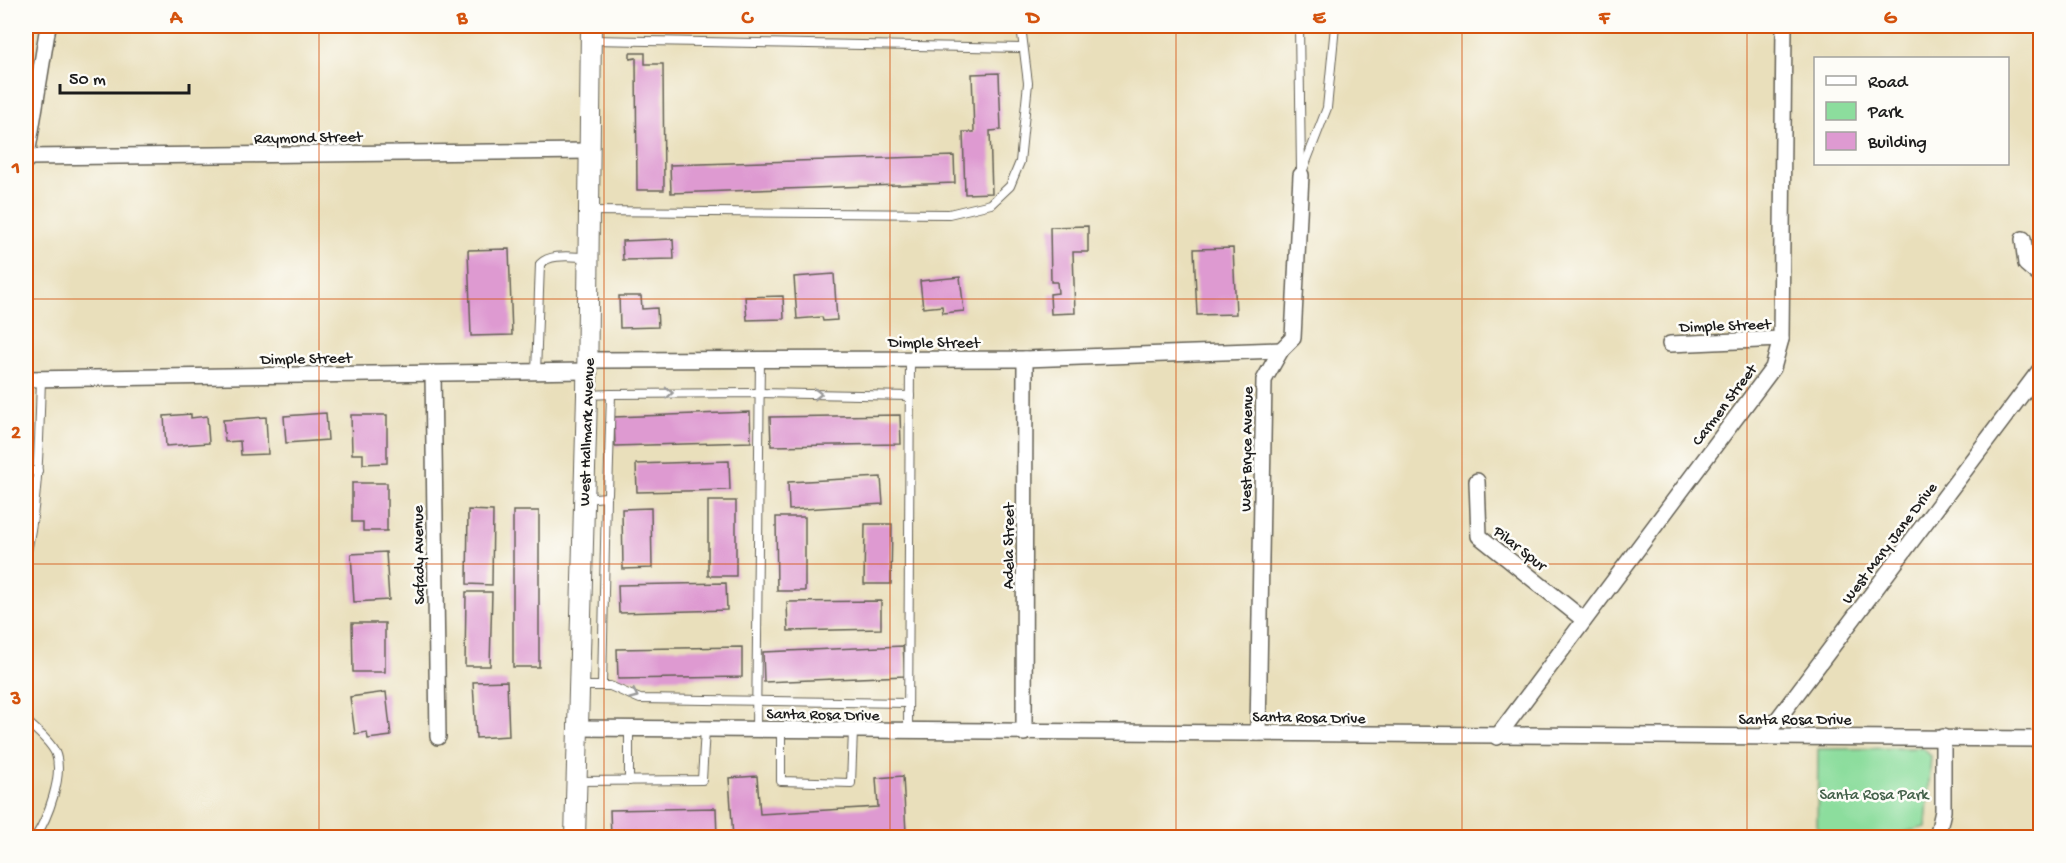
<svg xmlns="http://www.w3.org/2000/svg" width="2066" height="863" font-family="'Gochi Hand',sans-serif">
<rect width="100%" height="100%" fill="#fdfcf7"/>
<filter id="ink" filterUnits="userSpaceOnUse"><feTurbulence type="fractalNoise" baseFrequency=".0167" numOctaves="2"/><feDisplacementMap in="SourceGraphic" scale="12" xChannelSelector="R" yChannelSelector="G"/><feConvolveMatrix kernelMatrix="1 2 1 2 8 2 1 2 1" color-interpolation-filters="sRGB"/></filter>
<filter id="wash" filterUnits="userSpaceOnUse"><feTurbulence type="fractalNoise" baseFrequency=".008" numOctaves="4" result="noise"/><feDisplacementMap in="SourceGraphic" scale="24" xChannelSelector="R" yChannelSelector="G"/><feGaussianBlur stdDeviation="1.35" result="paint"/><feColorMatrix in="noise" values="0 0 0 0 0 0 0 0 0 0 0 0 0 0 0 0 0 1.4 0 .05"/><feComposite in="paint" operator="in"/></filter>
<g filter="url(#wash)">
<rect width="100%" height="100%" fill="#e9dfbb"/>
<path fill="#8cdd9d" stroke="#547c5c" stroke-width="1.5" d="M 1922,748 L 1931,756 L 1926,827 L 1886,837 L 1817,837 L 1818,749 Z"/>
<g id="blocks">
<g fill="#de9ad1">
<path d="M 630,53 L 645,53 L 645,64 L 663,64 L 664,190 L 637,190 L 636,58 L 630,59 Z"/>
<path d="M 999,73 L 1001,130 L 990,131 L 992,193 L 965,194 L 963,132 L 974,132 L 972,74 Z"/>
<path d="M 954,156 L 955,183 L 671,193 L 670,165 Z"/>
<path d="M 1088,226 L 1088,252 L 1073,252 L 1075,313 L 1051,314 L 1050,294 L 1058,293 L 1057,282 L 1051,282 L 1050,227 Z"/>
<path d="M 673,239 L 674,259 L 623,260 L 622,241 Z"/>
<path d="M 1233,248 L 1236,314 L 1197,315 L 1194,249 Z"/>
<path d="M 509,249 L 512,335 L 471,336 L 468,250 Z"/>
<path d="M 834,274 L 837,320 L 823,321 L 822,317 L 797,319 L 794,277 Z"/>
<path d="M 960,277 L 964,311 L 943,313 L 942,306 L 923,308 L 920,281 Z"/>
<path d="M 619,296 L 641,296 L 642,309 L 657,308 L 658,327 L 620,328 Z"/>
<path d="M 783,296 L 784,319 L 747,320 L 745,297 Z"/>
<path d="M 750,412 L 751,442 L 615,446 L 614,417 Z"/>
<path d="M 326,413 L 328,440 L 286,443 L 284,416 Z"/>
<path d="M 191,414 L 191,418 L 207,416 L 209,443 L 166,446 L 164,416 Z"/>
<path d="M 351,415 L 387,415 L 387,463 L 363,464 L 363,454 L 352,454 Z"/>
<path d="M 900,415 L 901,444 L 771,446 L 770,417 Z"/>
<path d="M 266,417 L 268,454 L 241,455 L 240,441 L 225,442 L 223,420 Z"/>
<path d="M 729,461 L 730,490 L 637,492 L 636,464 Z"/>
<path d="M 881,477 L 883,504 L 789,510 L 788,482 Z"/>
<path d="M 352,483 L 387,483 L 387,531 L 363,531 L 363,522 L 352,522 Z"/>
<rect x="708" y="501" width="28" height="75"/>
<path d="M 651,508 L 652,568 L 623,569 L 622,509 Z"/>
<path d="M 468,510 L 493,511 L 492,585 L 467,584 Z"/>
<rect x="513" y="511" width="26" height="156"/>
<path d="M 776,517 L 805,517 L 805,591 L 777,591 Z"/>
<path d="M 865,524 L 892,524 L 891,584 L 864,584 Z"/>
<path d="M 386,552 L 389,600 L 354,602 L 351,554 Z"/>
<path d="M 726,583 L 727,610 L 619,613 L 618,585 Z"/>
<path d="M 466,592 L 492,592 L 490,666 L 465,666 Z"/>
<path d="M 881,601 L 881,629 L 788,631 L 787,602 Z"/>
<path d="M 352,623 L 385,623 L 385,672 L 353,672 Z"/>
<path d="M 903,646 L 905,676 L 764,682 L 763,652 Z"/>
<path d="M 742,647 L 742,677 L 618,679 L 617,649 Z"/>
<path d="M 507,681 L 509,736 L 476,738 L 473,682 Z"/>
<path d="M 386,692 L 391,736 L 368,739 L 367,732 L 355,734 L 350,697 Z"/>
<path d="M 757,776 L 760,814 L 878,807 L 876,778 L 903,776 L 906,833 L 831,838 L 733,838 L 729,778 Z"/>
<path d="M 716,808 L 717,838 L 611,838 L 610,810 Z"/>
</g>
</g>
</g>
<g filter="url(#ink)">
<use href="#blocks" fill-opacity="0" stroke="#646054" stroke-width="1.5"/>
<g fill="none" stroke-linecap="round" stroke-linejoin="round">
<defs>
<g id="service">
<path d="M 1299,26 L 1301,171"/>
<path d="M 592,40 L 1022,48"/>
<path d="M 1301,175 L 1327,108 L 1335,26"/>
<path d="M 589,211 L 949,214 L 991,204 L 1010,186 L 1020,162 L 1028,83 L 1021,26"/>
<path d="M 536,372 L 540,264 C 551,253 572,257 587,257"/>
<path d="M 611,394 L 759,393 L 910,396"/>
<path d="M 26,471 L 38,471"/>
<path d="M 585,499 L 606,497 L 608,494 L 611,394 L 588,395"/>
<path d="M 26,556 C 39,498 39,438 41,379"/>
<path d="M 579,686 L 610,686 L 640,699 L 908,703"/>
<path d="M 602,686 L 606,497"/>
<path d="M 26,721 C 35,729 49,740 55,752 C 65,775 47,819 35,838"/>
<path d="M 756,730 L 760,360"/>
<path d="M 781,730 L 781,781 L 851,783 L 853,731"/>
<path d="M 908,731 L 910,359"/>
<path d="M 577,781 L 702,780 L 705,729"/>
<path d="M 629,781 L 629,729"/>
</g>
<g id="minor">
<path d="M 26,157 L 590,151"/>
<path d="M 26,161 L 48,26"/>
<path d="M 2023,239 L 2026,264 L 2040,276"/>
<path d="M 1670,344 L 1781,339"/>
<path d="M 587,360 L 1025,359 L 1281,350"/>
<path d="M 433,373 L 438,737"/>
<path d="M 26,379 L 587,371"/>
<path d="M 1477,481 L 1479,536 L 1584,620"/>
<path d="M 576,728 L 2040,739"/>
<path d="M 1024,733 L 1025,359"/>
<path d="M 1258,733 L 1264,380 L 1281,350 L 1293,338 L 1301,175"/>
<path d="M 1765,736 L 2040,370"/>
<path d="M 1497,737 L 1773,368 L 1781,339 L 1784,26"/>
<path d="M 1937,838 L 1943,811 L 1943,737"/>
</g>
<path id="tertiary" d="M 575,838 L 587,395 L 591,26"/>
</defs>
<use href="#service" stroke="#646054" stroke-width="10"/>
<use href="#minor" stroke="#646054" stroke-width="18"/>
<use href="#tertiary" stroke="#646054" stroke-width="22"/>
<use href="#service" stroke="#fff" stroke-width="8"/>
<use href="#minor" stroke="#fff" stroke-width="15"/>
<use href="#tertiary" stroke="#fff" stroke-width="20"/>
</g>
<defs><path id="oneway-chevron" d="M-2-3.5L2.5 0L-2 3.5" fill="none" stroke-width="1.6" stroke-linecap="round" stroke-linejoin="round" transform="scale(1.5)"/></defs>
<g stroke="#999">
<use href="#oneway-chevron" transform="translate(669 393) rotate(-2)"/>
<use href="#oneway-chevron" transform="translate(818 394) rotate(1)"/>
<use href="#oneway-chevron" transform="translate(634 695) rotate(24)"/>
</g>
</g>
<path fill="none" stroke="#d4530e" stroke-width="1.5" stroke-opacity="0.55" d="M 319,26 L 319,838M 604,26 L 604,838M 890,26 L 890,838M 1176,26 L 1176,838M 1462,26 L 1462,838M 1747,26 L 1747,838M 26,299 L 2040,299M 26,564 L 2040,564"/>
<g text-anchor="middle" stroke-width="5" stroke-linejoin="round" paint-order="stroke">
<g font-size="16" fill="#1c1c1c" stroke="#fdfcf7">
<text transform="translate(308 136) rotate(-1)" y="6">Raymond Street</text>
<text transform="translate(1725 324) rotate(-2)" y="6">Dimple Street</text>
<text x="934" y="347">Dimple Street</text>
<text transform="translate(306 357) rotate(-1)" y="6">Dimple Street</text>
<text transform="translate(1723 404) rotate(-53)" y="6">Carmen Street</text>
<text transform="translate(585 432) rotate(-88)" y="6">West Hallmark Avenue</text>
<text transform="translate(1245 449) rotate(-89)" y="6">West Bryce Avenue</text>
<text transform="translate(1888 542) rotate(-53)" y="6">West Mary Jane Drive</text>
<text transform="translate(1007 546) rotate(-90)" y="6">Adela Street</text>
<text transform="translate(1521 547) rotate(38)" y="6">Pilar Spur</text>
<text transform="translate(417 555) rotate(-91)" y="6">Safady Avenue</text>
<text transform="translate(823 713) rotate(1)" y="6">Santa Rosa Drive</text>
<text transform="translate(1309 716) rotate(1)" y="6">Santa Rosa Drive</text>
<text x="1795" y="724">Santa Rosa Drive</text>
</g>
<g font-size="16" fill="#436049" stroke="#fdfcf7">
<text x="1874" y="799">Santa Rosa Park</text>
</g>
</g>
<rect width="2066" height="863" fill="none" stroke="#fdfcf7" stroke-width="66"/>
<rect x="1814" y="57" width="195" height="108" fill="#fdfcf7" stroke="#a3a29f" stroke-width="1.5"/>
<rect x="1826" y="76" width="30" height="9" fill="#ffffff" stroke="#a3a29f" stroke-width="1.5"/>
<text x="1868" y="87" font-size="18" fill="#1c1c1c">Road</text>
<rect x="1826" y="102" width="30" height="18" fill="#8cdd9d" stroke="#a3a29f" stroke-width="1.5"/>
<text x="1868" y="117" font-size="18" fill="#1c1c1c">Park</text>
<rect x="1826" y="132" width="30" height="18" fill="#de9ad1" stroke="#a3a29f" stroke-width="1.5"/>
<text x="1868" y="147" font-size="18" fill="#1c1c1c">Building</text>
<path d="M60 84v9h129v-9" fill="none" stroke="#1c1c1c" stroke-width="3"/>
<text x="69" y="84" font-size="18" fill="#1c1c1c" stroke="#fdfcf7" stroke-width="4.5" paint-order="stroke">50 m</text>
<rect x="33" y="33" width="2000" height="797" fill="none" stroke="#d4530e" stroke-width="2"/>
<g font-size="20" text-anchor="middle" font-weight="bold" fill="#d4530e">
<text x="176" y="23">A</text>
<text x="462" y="23">B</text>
<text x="747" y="23">C</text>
<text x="1033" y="23">D</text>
<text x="1319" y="23">E</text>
<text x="1604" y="23">F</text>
<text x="1890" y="23">G</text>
<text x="16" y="173">1</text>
<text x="16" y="438">2</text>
<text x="16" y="704">3</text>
</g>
</svg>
